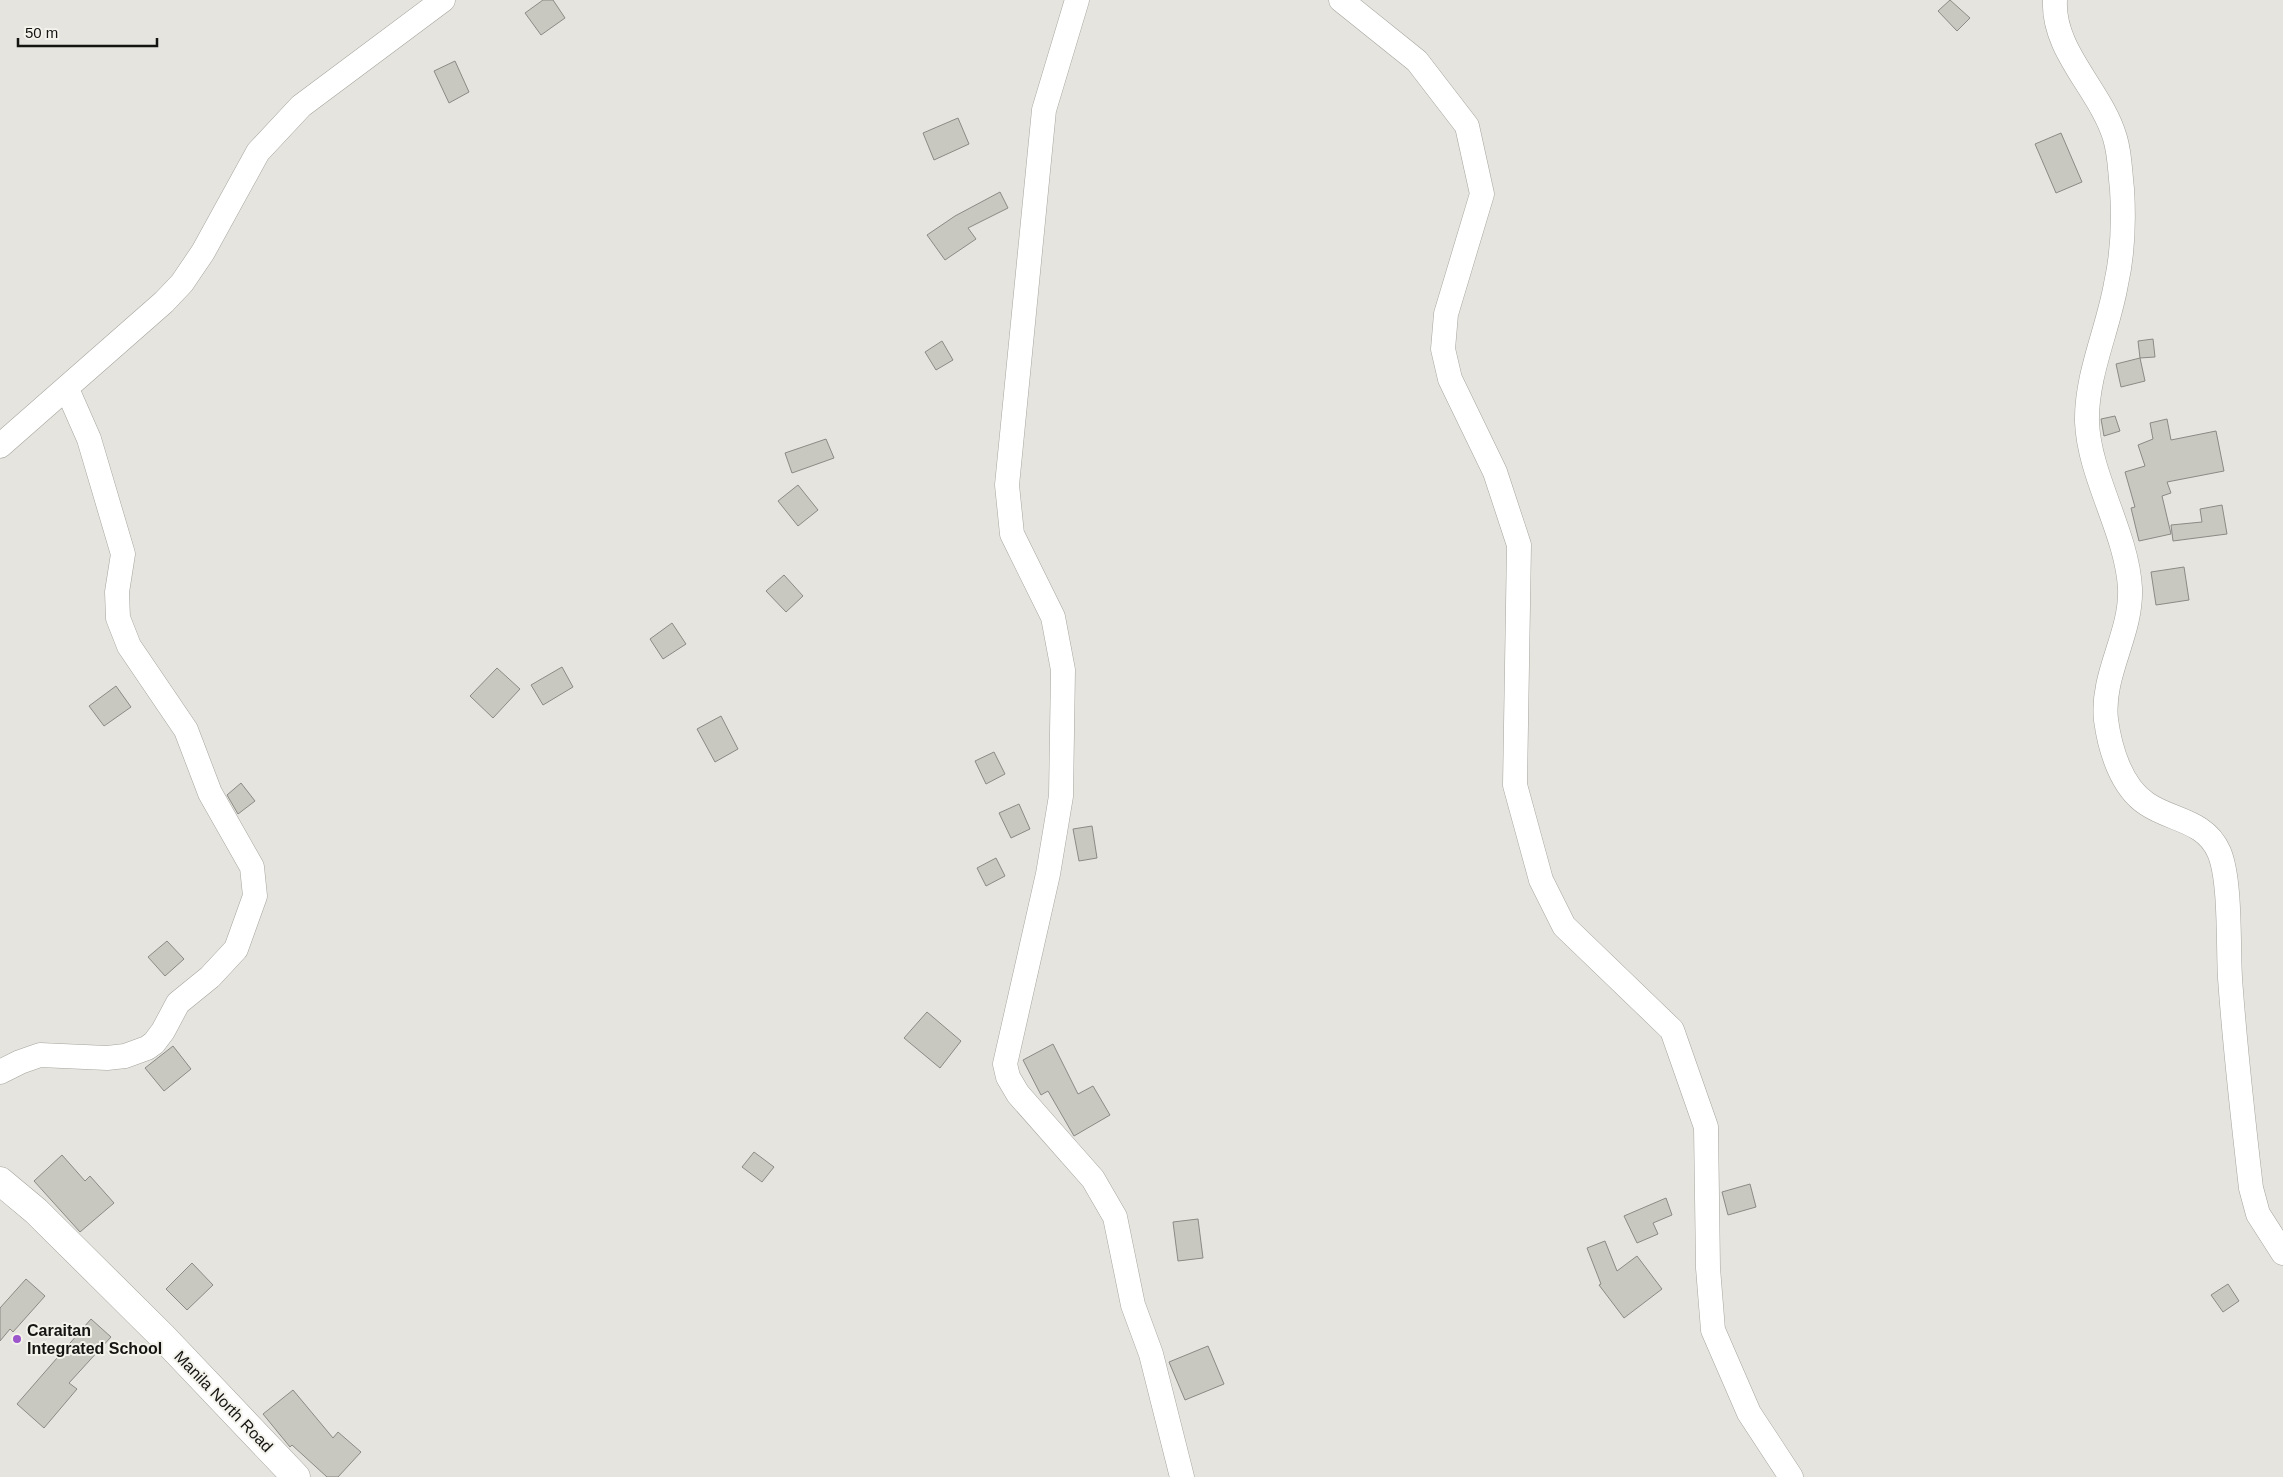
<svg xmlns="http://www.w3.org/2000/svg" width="2283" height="1477" font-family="Arial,sans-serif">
<rect width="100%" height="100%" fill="#e5e4de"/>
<g fill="#c8c7c0" stroke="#8b8a84">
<path d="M 543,0 L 553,0 L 565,18 L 541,35 L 525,13 Z"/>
<path d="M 1950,0 L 1970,18 L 1957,31 L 1938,11 Z"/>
<path d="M 455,61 L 469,92 L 449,103 L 434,71 Z"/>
<path d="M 958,118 L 969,144 L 934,160 L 923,133 Z"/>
<path d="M 2061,133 L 2082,182 L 2056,193 L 2035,144 Z"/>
<path d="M 1000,192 L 1008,208 L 968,228 L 976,239 L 945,260 L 927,235 L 955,216 Z"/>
<path d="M 2153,339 L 2155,357 L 2140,358 L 2138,341 Z"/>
<path d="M 942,341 L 953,360 L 936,370 L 925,352 Z"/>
<path d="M 2140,358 L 2145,381 L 2121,387 L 2116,364 Z"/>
<path d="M 2115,416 L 2120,431 L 2104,436 L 2101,419 Z"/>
<path d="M 2167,419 L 2171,440 L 2216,431 L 2224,471 L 2167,482 L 2171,493 L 2162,496 L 2171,534 L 2139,541 L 2131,508 L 2135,507 L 2125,472 L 2145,466 L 2138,445 L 2153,439 L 2150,423 Z"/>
<path d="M 826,439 L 834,458 L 792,473 L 785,453 Z"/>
<path d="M 798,485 L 818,510 L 798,526 L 778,501 Z"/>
<path d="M 2222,505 L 2227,534 L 2173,541 L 2171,525 L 2202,522 L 2200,509 Z"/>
<path d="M 2184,567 L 2189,600 L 2156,605 L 2151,572 Z"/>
<path d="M 784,575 L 803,596 L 786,612 L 766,591 Z"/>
<path d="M 672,623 L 686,644 L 663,659 L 650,639 Z"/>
<path d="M 562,667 L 573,687 L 543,705 L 531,685 Z"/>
<path d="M 497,668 L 520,689 L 493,718 L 470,696 Z"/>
<path d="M 116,686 L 131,707 L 104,726 L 89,706 Z"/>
<path d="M 721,716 L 738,749 L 715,762 L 697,729 Z"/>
<path d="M 994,752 L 1005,774 L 986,784 L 975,761 Z"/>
<path d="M 241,783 L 255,801 L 238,814 L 227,795 Z"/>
<path d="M 1019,804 L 1030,829 L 1011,838 L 999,813 Z"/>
<path d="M 1092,826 L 1097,858 L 1079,861 L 1073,829 Z"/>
<path d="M 996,858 L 1005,876 L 986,886 L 977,868 Z"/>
<path d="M 167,941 L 184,959 L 165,976 L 148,957 Z"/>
<path d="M 927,1012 L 961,1041 L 940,1068 L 904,1038 Z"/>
<path d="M 1053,1044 L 1078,1094 L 1093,1086 L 1110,1115 L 1074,1136 L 1048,1091 L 1041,1095 L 1023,1060 Z"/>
<path d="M 173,1046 L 191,1069 L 164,1091 L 145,1068 Z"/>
<path d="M 754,1152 L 774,1167 L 762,1182 L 742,1167 Z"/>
<path d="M 62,1155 L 85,1181 L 90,1176 L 114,1203 L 80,1232 L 34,1181 Z"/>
<path d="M 1750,1184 L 1756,1207 L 1728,1215 L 1722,1192 Z"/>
<path d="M 1666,1198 L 1672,1215 L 1653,1223 L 1658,1234 L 1637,1243 L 1624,1216 Z"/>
<path d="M 1198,1219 L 1203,1258 L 1178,1261 L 1173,1222 Z"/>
<path d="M 1605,1241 L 1617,1271 L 1637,1256 L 1662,1289 L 1624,1318 L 1599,1285 L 1601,1284 L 1587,1248 Z"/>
<path d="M 192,1263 L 213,1285 L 187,1310 L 166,1289 Z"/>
<path d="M 26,1279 L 45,1296 L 13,1332 L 10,1329 L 0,1341 L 0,1308 Z"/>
<path d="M 2228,1284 L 2239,1301 L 2223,1312 L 2211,1295 Z"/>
<path d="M 91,1319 L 111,1337 L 69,1383 L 77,1389 L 44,1428 L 17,1404 Z"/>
<path d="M 1208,1346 L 1224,1384 L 1185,1400 L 1169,1362 Z"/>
<path d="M 293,1390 L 333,1438 L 338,1432 L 361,1452 L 338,1477 L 327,1477 L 292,1445 L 290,1447 L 263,1414 Z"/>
</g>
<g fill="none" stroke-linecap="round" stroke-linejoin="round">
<defs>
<g id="minor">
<path d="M 1077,0 L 1044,110 L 1007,485 L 1012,534 L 1053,617 L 1063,670 L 1061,796 L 1048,874 L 1005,1064 L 1008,1077 L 1018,1094 L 1093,1179 L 1115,1217 L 1133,1305 L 1151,1354 L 1182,1477"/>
<path d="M 1341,0 L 1417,61 L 1467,126 L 1482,194 L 1446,314 L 1443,349 L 1450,379 L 1495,472 L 1519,545 L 1515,785 L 1541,880 L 1564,926 L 1672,1030 L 1706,1127 L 1708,1268 L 1713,1330 L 1749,1413 L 1791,1477"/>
<path d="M 2055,0 C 2052,51 2101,90 2115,138 C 2120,154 2120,172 2122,189 C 2124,221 2123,253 2116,284 C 2108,330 2086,375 2087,422 C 2089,476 2127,533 2130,588 C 2132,634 2101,674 2106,720 C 2110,749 2121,787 2147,804 C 2172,821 2205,820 2219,852 C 2231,880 2228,945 2230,978 C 2235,1048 2243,1119 2251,1188 L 2258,1214 L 2283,1253"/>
<path d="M 0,446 L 164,302 L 182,283 L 203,252 L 258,152 L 301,106 L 443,0"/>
<path d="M 0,1072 L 20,1062 L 40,1055 L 107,1058 L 125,1056 L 147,1048 L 154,1043 L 163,1031 L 178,1003 L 210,977 L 236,949 L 255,896 L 252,867 L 210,793 L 186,730 L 129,646 L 118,618 L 117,592 L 123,554 L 89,439 L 67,389"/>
</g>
<path id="highway" d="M 0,1181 L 36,1211 L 162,1336 L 296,1477"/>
</defs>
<use href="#minor" stroke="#a5a49e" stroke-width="25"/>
<use href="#highway" stroke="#a5a49e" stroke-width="29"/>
<use href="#minor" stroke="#fff" stroke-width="24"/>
<use href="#highway" stroke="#fff" stroke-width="28"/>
</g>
<circle fill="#9b56cb" stroke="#f3f2eb" stroke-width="2" cx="17" cy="1339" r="5"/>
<g text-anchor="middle" stroke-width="4" stroke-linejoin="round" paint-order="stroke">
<g font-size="16" font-weight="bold" fill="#141412" stroke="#f3f2eb" text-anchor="start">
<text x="27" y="1336">Caraitan<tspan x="27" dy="18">Integrated School</tspan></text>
</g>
<g font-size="16" fill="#141412" stroke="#f3f2eb">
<text transform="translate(224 1401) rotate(46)" y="6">Manila North Road</text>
</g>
</g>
<path d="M18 38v8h139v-8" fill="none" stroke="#141412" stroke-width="2.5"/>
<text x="25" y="38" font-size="15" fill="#141412" stroke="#f3f2eb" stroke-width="4" paint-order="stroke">50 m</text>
</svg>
